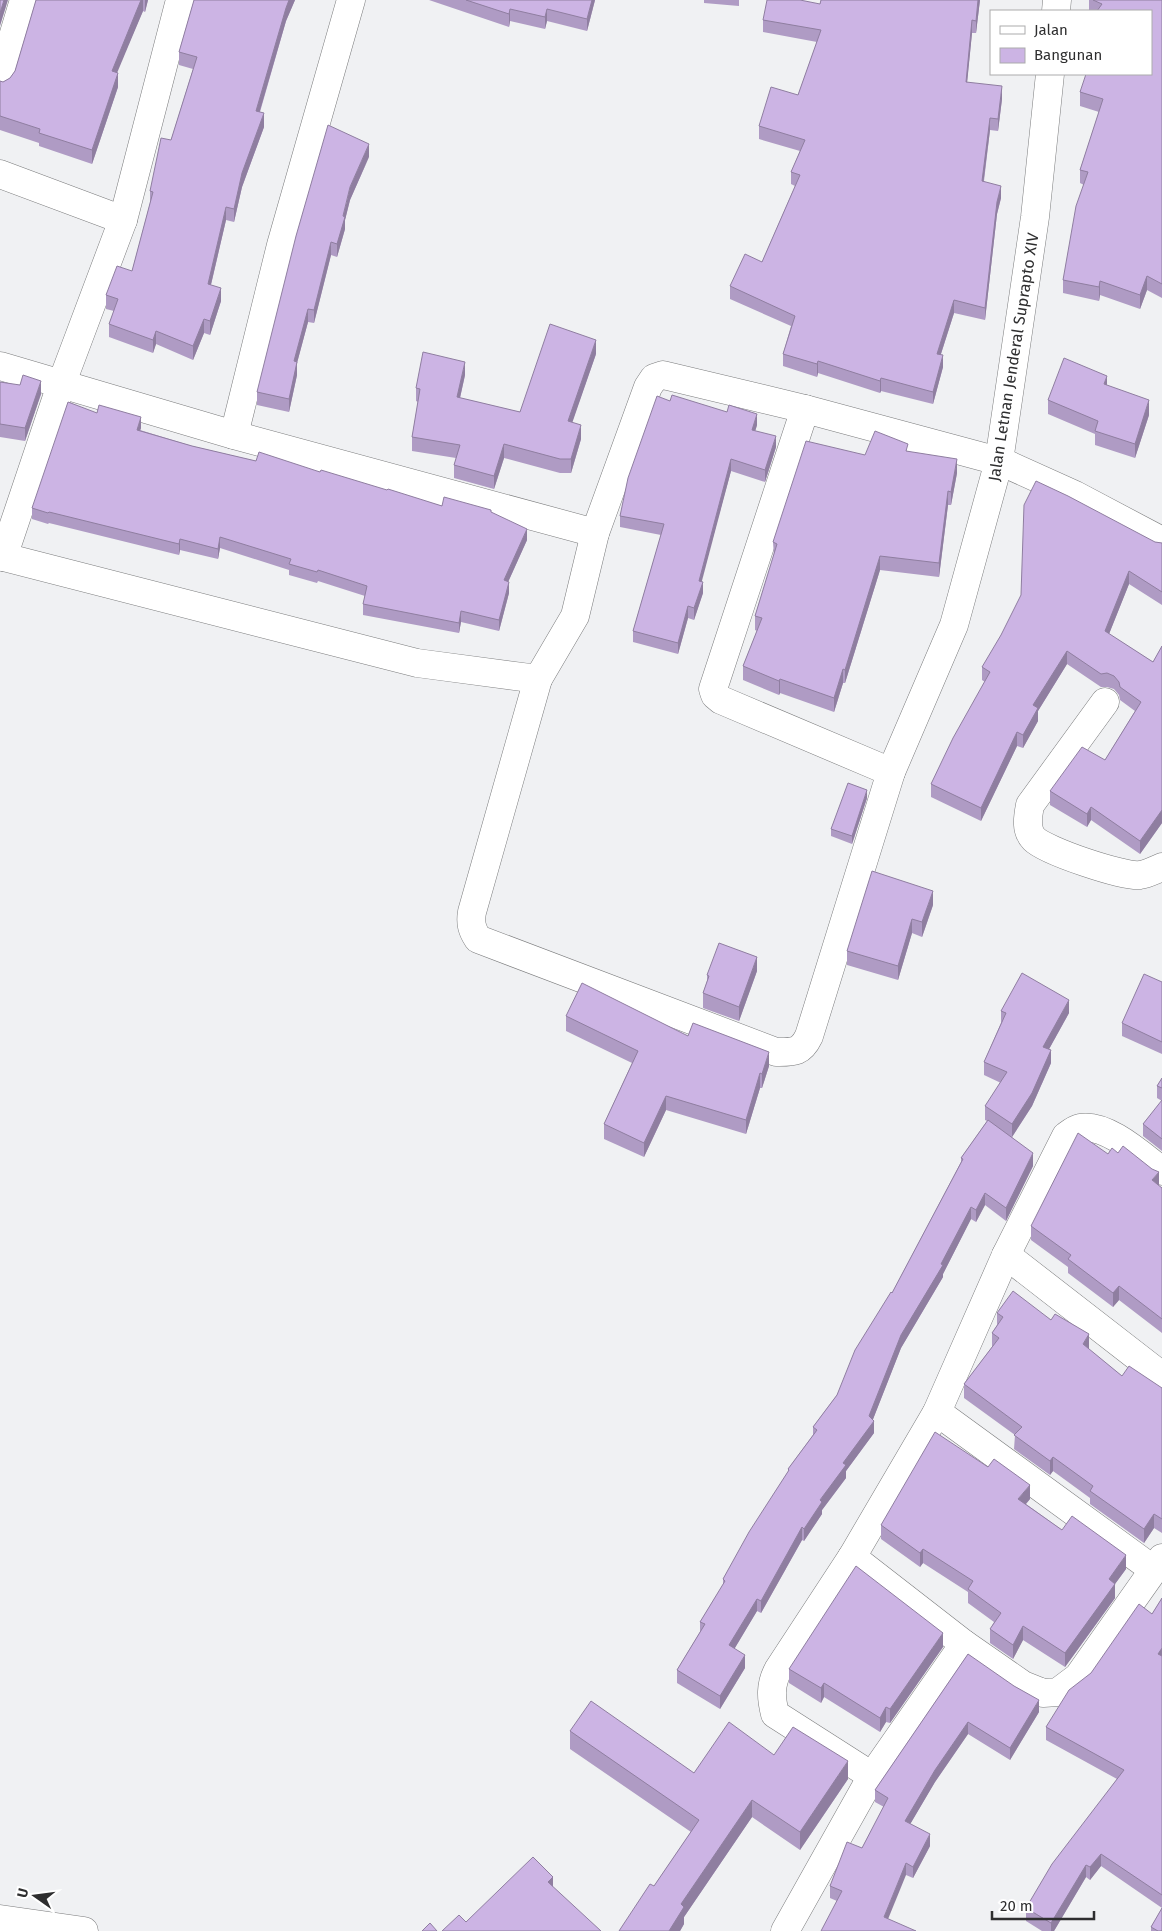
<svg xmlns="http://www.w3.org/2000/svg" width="1162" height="1931" font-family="'Fira Sans',sans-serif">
<rect width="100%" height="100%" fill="#f0f1f3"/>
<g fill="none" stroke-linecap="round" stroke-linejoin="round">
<defs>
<g id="minor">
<path d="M 1056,11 L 1057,0"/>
<path d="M 0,80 L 24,0"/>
<path d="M 0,174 L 123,220"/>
<path d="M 0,366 L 234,435 L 595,533"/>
<path d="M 805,409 L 713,689 L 715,695 L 721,700 L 891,772"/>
<path d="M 234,435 L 281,245 L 351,0"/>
<path d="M 0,556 L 417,663 L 538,679 L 575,616 L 595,533 L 648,387 L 654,378 L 663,375 L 805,409 L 1002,462 L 1075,495 L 1162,541"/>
<path d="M 3,557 L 61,385 L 123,220 L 180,0"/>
<path d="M 538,679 L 472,912 C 470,923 472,930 478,939 L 776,1052 C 793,1052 801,1053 809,1036 L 891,772 L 954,625 L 999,461 L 1035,217 L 1050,74"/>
<path d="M 1105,702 L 1030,805 C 1028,816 1025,830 1034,839 C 1046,851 1123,877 1140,875 C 1147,874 1155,870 1162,867"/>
<path d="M 1162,1171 C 1142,1156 1107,1123 1080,1128 C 1075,1129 1070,1133 1066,1136 L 1006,1255 L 937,1412 L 852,1557 L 778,1670 C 770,1685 771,1698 775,1714 L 872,1776 L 964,1644 L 1023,1685 L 1043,1693 L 1058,1692 L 1078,1677 L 1162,1558"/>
<path d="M 1006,1255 L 1162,1376"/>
<path d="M 937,1412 L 1154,1570"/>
<path d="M 852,1557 L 964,1644"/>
<path d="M 0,1919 L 84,1931"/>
<path d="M 785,1931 L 872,1776"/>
</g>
</defs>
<use href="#minor" stroke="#7b7c7d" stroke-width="29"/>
<use href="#minor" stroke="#fff" stroke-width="28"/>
</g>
<g fill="#af9bc4">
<path d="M 36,0 L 148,0 L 145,12 L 143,11 L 116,73 L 118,87 L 92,164 L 39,146 L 39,143 L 0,130 L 0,81 L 3,82 L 10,78 L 15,71 Z"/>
<path d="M 194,0 L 295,0 L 286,21 L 260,112 L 264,127 L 242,187 L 234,222 L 226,220 L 211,285 L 221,301 L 210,335 L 204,333 L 193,360 L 156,344 L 153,353 L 109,337 L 109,324 L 114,311 L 106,309 L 106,295 L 132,271 L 150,203 L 150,191 L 171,140 L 193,69 L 179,65 L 179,52 Z"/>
<path d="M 429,0 L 595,0 L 587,31 L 547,21 L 545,29 L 510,21 L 509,27 Z"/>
<path d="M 704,0 L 739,0 L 739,6 L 704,3 Z"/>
<path d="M 821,0 L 980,0 L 976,33 L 972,33 L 967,82 L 1002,99 L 998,131 L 990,130 L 984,181 L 1001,198 L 997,214 L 985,320 L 954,313 L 941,354 L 943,367 L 933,404 L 881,391 L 880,393 L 818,373 L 817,377 L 783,366 L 783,354 L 791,326 L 730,299 L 730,286 L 762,262 L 795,186 L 791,184 L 791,172 L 800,151 L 759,139 L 759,126 L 798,95 L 817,42 L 763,32 L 763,20 L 820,4 Z"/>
<path d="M 1089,0 L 1162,0 L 1162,298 L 1147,290 L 1140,309 L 1100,295 L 1099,301 L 1063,293 L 1063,280 L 1084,185 L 1080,183 L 1080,170 L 1099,112 L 1080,106 L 1080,92 L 1151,11 L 1089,11 Z"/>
<path d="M 369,157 L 350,200 L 345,220 L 345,229 L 337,257 L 331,255 L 314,323 L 308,322 L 297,363 L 297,375 L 289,412 L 257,405 L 257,392 Z"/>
<path d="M 596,354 L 572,422 L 581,439 L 571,473 L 560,473 L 504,458 L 494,489 L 454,478 L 454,465 L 456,458 L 412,451 L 412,437 L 418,402 L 416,401 L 416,388 L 465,375 L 460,398 L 520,412 Z"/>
<path d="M 0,382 L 41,394 L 25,441 L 0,437 Z"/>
<path d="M 1107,386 L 1149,415 L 1135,458 L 1095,445 L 1095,434 L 1048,414 L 1048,400 Z"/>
<path d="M 670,401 L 757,425 L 755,431 L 776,447 L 765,482 L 731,471 L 701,581 L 703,593 L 694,620 L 688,618 L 678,654 L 633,642 L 633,631 L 661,535 L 620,527 L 620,516 Z"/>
<path d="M 97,413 L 141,428 L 140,430 L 192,446 L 256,461 L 320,472 L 442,506 L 491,512 L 527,540 L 508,582 L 509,593 L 499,631 L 461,622 L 459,633 L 363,615 L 363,604 L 365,596 L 318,581 L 317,583 L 289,575 L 289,570 L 220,548 L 218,559 L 180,550 L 179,555 L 49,523 L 48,524 L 32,519 L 32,508 Z"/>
<path d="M 908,452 L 957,473 L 951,505 L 948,505 L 939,577 L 880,570 L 845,683 L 843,683 L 834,712 L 780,693 L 779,695 L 743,680 L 743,666 L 757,631 L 755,630 L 755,616 L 774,556 L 773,542 L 865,455 Z"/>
<path d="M 1155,542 L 1162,543 L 1162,605 L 1129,584 L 1109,634 L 1153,662 L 1162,646 L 1162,823 L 1140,854 L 1091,820 L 1087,827 L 1050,805 L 1050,791 L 1105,760 L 1135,711 L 1120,700 L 1119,695 L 1114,689 L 1107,687 L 1101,687 L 1067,664 L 1038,711 L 1038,721 L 1023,748 L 1017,746 L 981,821 L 931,797 L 931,784 L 985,682 L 982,680 L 982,667 Z"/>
<path d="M 867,798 L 852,844 L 831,836 L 831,829 Z"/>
<path d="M 933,905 L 922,937 L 912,933 L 898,980 L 847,965 L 847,951 Z"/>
<path d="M 757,971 L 739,1021 L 703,1008 L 703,993 L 707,981 L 707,975 Z"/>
<path d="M 1162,982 L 1162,1054 L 1122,1036 L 1122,1023 Z"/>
<path d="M 1001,1011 L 1069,1013 L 1049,1049 L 1051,1063 L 1032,1106 L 1012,1137 L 1033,1166 L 1006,1221 L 985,1205 L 976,1222 L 971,1219 L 943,1274 L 943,1277 L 901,1348 L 873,1419 L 874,1433 L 846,1471 L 846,1478 L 822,1510 L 822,1514 L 804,1541 L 802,1540 L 761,1613 L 757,1611 L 734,1649 L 745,1668 L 720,1709 L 677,1683 L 677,1670 L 700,1632 L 700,1622 L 723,1585 L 723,1579 L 788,1472 L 788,1469 L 813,1435 L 813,1427 L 837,1395 L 892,1293 L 961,1162 L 961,1158 L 987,1121 L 985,1120 L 985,1106 L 1001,1083 L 984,1075 L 984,1062 L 1001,1023 Z"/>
<path d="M 566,1016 L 688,1036 L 769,1066 L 762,1088 L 760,1088 L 746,1134 L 666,1110 L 644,1157 L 604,1139 L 604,1124 L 632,1063 L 566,1031 Z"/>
<path d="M 1162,1078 L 1162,1151 L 1143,1136 L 1143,1124 L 1162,1101 L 1157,1098 L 1157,1086 Z"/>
<path d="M 1108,1154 L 1162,1188 L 1162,1333 L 1119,1300 L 1113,1307 L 1068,1273 L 1068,1267 L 1031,1240 L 1031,1226 Z"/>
<path d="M 997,1313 L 1089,1348 L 1088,1349 L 1122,1376 L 1162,1388 L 1162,1533 L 1154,1528 L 1144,1543 L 1090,1504 L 1090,1498 L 1053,1471 L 1050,1475 L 1014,1449 L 1015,1435 L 964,1398 L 964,1384 L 992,1347 L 992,1333 L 997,1325 Z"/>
<path d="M 1030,1499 L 1026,1504 L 1062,1530 L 1126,1569 L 1115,1584 L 1115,1598 L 1065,1667 L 1023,1640 L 1013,1659 L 990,1643 L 990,1629 L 994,1622 L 968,1603 L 968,1592 L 923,1563 L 920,1567 L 881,1539 L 881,1525 Z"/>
<path d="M 1162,1598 L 1162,1931 L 1151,1931 L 1151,1927 L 1162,1908 L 1101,1866 L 1090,1880 L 1086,1877 L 1054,1931 L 1042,1931 L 1026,1921 L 1026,1908 L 1117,1779 L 1046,1740 L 1046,1727 L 1091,1673 L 1152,1614 Z"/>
<path d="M 943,1647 L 890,1723 L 886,1722 L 880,1732 L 824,1697 L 821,1703 L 789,1683 L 789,1669 Z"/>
<path d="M 968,1654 L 1039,1712 L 1010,1760 L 968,1734 L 935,1782 L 910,1824 L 930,1846 L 913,1878 L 906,1875 L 837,1901 L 830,1898 L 830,1886 L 862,1848 L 884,1807 L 875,1802 L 875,1790 Z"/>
<path d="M 570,1731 L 694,1773 L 774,1755 L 848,1779 L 800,1850 L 752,1817 L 684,1917 L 684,1924 L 680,1931 L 619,1931 L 654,1886 L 691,1832 L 570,1749 Z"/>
</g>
<g fill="#8f7ea0">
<path d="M 4,0 L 8,0 L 0,26 L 0,13 Z"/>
<path d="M 141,0 L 143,0 L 143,11 L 112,85 L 112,71 Z"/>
<path d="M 145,0 L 148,0 L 145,12 Z"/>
<path d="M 289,0 L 295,0 L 286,21 L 256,124 L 256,111 L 286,8 Z"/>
<path d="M 592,0 L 595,0 L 587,31 L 587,19 Z"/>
<path d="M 978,0 L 980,0 L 976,33 L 976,21 Z"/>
<path d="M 510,9 L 510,21 L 509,27 L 509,14 Z"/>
<path d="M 547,9 L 547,21 L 545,29 L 545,17 Z"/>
<path d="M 972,20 L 972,33 L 966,94 L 966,82 Z"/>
<path d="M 118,73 L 118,87 L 92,164 L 92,150 Z"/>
<path d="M 1002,86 L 1002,99 L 998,131 L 998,119 Z"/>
<path d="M 264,113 L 264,127 L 242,187 L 234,222 L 234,209 L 242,173 Z"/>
<path d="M 990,118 L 990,130 L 982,193 L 982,181 Z"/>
<path d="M 369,144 L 369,157 L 350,200 L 345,220 L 345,229 L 337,257 L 337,244 L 350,187 Z"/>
<path d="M 1001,186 L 1001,198 L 997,214 L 985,320 L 985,308 L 997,202 Z"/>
<path d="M 226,207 L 226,220 L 208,297 L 208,284 Z"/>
<path d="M 331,242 L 331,255 L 314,323 L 314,310 Z"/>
<path d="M 1147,276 L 1147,290 L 1140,309 L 1140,295 Z"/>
<path d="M 1100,281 L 1100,295 L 1099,301 L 1099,287 Z"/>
<path d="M 221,288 L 221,301 L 210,335 L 210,321 Z"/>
<path d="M 954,300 L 954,313 L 937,366 L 937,354 Z"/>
<path d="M 308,309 L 308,322 L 297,363 L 297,375 L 289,412 L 289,399 L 294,361 Z"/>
<path d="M 204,319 L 204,333 L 193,360 L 193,346 Z"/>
<path d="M 156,331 L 156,344 L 153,353 L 153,340 Z"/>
<path d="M 596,340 L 596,354 L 568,435 L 568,421 Z"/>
<path d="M 943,355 L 943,367 L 933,404 L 933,392 Z"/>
<path d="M 818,361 L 818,373 L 817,377 L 817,364 Z"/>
<path d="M 465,362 L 465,375 L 457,411 L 457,397 Z"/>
<path d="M 1107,376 L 1107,390 L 1104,384 Z"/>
<path d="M 881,378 L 881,391 L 880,393 L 880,381 Z"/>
<path d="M 41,381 L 41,394 L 25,441 L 25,428 Z"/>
<path d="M 1149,400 L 1149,415 L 1135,458 L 1135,444 Z"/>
<path d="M 757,414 L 757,425 L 752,442 L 752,430 Z"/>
<path d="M 141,417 L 141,428 L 137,440 L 137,430 Z"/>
<path d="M 581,425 L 581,439 L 571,473 L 571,459 Z"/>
<path d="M 776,436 L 776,447 L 765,482 L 765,470 Z"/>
<path d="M 504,444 L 504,458 L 494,489 L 494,476 Z"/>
<path d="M 731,459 L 731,471 L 699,592 L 699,581 Z"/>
<path d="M 957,459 L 957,473 L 951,505 L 951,492 Z"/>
<path d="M 948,491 L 948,505 L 939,577 L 939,563 Z"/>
<path d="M 527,529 L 527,540 L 504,591 L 504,580 Z"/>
<path d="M 220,537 L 220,548 L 218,559 L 218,549 Z"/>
<path d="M 180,539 L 180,550 L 179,555 L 179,544 Z"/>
<path d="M 880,556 L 880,570 L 845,683 L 845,670 Z"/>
<path d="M 1129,571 L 1129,584 L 1105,644 L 1105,631 Z"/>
<path d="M 509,582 L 509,593 L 499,631 L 499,620 Z"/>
<path d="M 703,582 L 703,593 L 694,620 L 694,608 Z"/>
<path d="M 688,606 L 688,618 L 678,654 L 678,643 Z"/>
<path d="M 461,611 L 461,622 L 459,633 L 459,623 Z"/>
<path d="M 1067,651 L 1067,664 L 1038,711 L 1038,721 L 1023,748 L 1023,735 L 1033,705 Z"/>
<path d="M 843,669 L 843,683 L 834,712 L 834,698 Z"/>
<path d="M 780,679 L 780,693 L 779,695 L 779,681 Z"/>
<path d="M 1017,732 L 1017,746 L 981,821 L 981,808 Z"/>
<path d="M 867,790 L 867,798 L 852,844 L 852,836 Z"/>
<path d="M 1091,807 L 1091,820 L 1087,827 L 1087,814 Z"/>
<path d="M 1162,810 L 1162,823 L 1140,854 L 1140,841 Z"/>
<path d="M 933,891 L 933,905 L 922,937 L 922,922 Z"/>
<path d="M 912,919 L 912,933 L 898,980 L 898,966 Z"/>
<path d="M 757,957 L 757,971 L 739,1021 L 739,1007 Z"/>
<path d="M 1069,1000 L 1069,1013 L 1043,1060 L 1043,1047 Z"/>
<path d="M 1051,1050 L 1051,1063 L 1032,1106 L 1012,1137 L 1012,1124 Z"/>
<path d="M 769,1052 L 769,1066 L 762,1088 L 762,1074 Z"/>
<path d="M 760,1073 L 760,1088 L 746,1134 L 746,1120 Z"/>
<path d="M 666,1096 L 666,1110 L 644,1157 L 644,1143 Z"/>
<path d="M 1033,1153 L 1033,1166 L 1006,1221 L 1006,1208 Z"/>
<path d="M 1159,1172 L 1159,1186 L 1152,1180 Z"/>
<path d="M 985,1193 L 985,1205 L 976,1222 L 976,1210 Z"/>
<path d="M 971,1207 L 971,1219 L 943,1274 L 943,1277 L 901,1348 L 870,1427 L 874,1421 L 874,1433 L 846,1471 L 846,1478 L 822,1510 L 822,1514 L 804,1541 L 804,1529 L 869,1416 L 901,1335 L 941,1264 Z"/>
<path d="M 1119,1286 L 1119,1300 L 1113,1307 L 1113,1293 Z"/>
<path d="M 1089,1334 L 1089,1348 L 1083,1358 L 1083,1344 Z"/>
<path d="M 1053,1457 L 1053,1471 L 1050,1475 L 1050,1461 Z"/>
<path d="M 1030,1485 L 1030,1499 L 1018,1513 L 1018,1499 Z"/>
<path d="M 1154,1514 L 1154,1528 L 1144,1543 L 1144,1529 Z"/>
<path d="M 802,1527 L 802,1540 L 761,1613 L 761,1601 Z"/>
<path d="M 923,1549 L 923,1563 L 920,1567 L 920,1553 Z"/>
<path d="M 1126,1555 L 1126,1569 L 1115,1584 L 1115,1598 L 1065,1667 L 1065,1653 L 1109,1579 Z"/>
<path d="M 757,1599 L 757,1611 L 729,1658 L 729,1645 Z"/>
<path d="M 1023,1626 L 1023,1640 L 1013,1659 L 1013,1645 Z"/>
<path d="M 943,1633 L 943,1647 L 890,1723 L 890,1709 Z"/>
<path d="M 1162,1648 L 1162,1660 L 1158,1654 Z"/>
<path d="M 745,1655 L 745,1668 L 720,1709 L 720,1696 Z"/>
<path d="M 824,1683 L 824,1697 L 821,1703 L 821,1688 Z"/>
<path d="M 1039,1700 L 1039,1712 L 1010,1760 L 1010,1748 Z"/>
<path d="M 886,1707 L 886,1722 L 880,1732 L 880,1718 Z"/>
<path d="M 968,1722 L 968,1734 L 935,1782 L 905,1833 L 905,1821 L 935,1770 Z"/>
<path d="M 848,1761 L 848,1779 L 800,1850 L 800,1832 Z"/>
<path d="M 752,1800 L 752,1817 L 684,1917 L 684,1924 L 680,1931 L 669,1931 L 681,1904 Z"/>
<path d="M 930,1834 L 930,1846 L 913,1878 L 913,1867 Z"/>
<path d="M 1101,1854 L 1101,1866 L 1090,1880 L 1090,1867 Z"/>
<path d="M 906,1863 L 906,1875 L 884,1929 L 884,1917 Z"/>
<path d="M 1086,1865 L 1086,1877 L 1054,1931 L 1051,1931 L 1051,1923 Z"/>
<path d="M 553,1877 L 553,1895 L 548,1882 Z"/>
</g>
<g fill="#ccb4e4" stroke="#8f7ea0">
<path d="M 0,0 L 4,0 L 0,13 Z"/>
<path d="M 36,0 L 141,0 L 112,71 L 118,73 L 92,150 L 39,133 L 40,129 L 0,116 L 0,81 L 3,82 L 10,78 L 15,71 Z"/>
<path d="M 194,0 L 289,0 L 286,8 L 256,111 L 264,113 L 242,173 L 234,209 L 226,207 L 208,284 L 221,288 L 210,321 L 204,319 L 193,346 L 156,331 L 153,340 L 109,324 L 118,299 L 106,295 L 117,266 L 132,271 L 153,192 L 150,191 L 161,138 L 171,140 L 197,57 L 179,52 Z"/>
<path d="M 466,0 L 592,0 L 587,19 L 547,9 L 545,17 L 510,9 L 509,14 Z"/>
<path d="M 767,0 L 800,0 L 820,4 L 821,0 L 978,0 L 976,21 L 972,20 L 966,82 L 1002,86 L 998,119 L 990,118 L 982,181 L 1001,186 L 997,202 L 985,308 L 954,300 L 937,354 L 943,355 L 933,392 L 881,378 L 880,381 L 818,361 L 817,364 L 783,354 L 795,316 L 730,286 L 745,254 L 762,262 L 800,175 L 791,172 L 805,140 L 759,126 L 771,87 L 798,95 L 821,30 L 763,20 Z"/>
<path d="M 1093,0 L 1162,0 L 1162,284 L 1147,276 L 1140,295 L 1100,281 L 1099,287 L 1063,280 L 1076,206 L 1088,172 L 1080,170 L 1103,99 L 1080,92 L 1086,74 L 1151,74 L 1151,11 L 1097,11 L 1102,4 Z"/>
<path d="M 328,125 L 369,144 L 350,187 L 343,216 L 345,217 L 337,244 L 331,242 L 314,310 L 308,309 L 294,361 L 297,362 L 289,399 L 257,392 L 296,236 Z"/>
<path d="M 550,324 L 596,340 L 568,421 L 581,425 L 571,459 L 560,459 L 504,444 L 494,476 L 454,465 L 460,445 L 412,437 L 420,389 L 416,388 L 423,352 L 465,362 L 457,397 L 520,412 Z"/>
<path d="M 1064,358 L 1107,376 L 1104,384 L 1149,400 L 1135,444 L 1095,431 L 1098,421 L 1048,400 Z"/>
<path d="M 23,375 L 41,381 L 25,428 L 0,424 L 0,382 L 20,385 Z"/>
<path d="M 672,395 L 727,412 L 729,405 L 757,414 L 752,430 L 776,436 L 765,470 L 731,459 L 699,581 L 703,582 L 694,608 L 688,606 L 678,643 L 633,631 L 664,524 L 620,516 L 628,478 L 657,396 L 670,401 Z"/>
<path d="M 68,402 L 97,413 L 99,405 L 141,417 L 137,430 L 192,446 L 256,461 L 259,452 L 320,472 L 321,470 L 387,490 L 388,489 L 442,506 L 444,497 L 491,510 L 491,512 L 527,529 L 504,580 L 509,582 L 499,620 L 461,611 L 459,623 L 363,604 L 367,586 L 318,570 L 317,572 L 289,564 L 291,559 L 220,537 L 218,549 L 180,539 L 179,544 L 49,512 L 48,513 L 32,508 Z"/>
<path d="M 875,431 L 908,444 L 906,451 L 957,459 L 951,492 L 948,491 L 939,563 L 880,556 L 845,670 L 843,669 L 834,698 L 780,679 L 779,681 L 743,666 L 762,618 L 755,616 L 777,544 L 773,542 L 806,441 L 865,455 Z"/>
<path d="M 1036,481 L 1068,496 L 1155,542 L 1162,543 L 1162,592 L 1129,571 L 1105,631 L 1153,662 L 1162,646 L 1162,810 L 1140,841 L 1091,807 L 1087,814 L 1050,791 L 1082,747 L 1105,760 L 1141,702 L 1120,687 L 1119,682 L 1114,676 L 1107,673 L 1101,674 L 1067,651 L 1033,705 L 1038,708 L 1023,735 L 1017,732 L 981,808 L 931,784 L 953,738 L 990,672 L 982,667 L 1001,635 L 1021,595 L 1024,505 Z"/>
<path d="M 848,783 L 867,790 L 852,836 L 831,829 Z"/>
<path d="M 872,871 L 933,891 L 922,922 L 912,919 L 898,966 L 847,951 Z"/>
<path d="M 719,943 L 757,957 L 739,1007 L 703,993 L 709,976 L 707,975 Z"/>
<path d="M 1022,973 L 1069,1000 L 1043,1047 L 1051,1050 L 1032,1093 L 1012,1124 L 985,1106 L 1007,1072 L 984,1062 L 1006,1013 L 1001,1011 Z"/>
<path d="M 1144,974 L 1162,982 L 1162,1042 L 1122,1023 Z"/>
<path d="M 582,983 L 688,1036 L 693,1023 L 769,1052 L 762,1074 L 760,1073 L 746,1120 L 666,1096 L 644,1143 L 604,1124 L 638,1051 L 566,1016 Z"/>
<path d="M 1162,1078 L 1162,1088 L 1157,1086 Z"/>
<path d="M 1162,1100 L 1162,1139 L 1143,1124 Z"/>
<path d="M 988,1120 L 1033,1153 L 1006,1208 L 985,1193 L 976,1210 L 971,1207 L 941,1264 L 943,1265 L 901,1335 L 869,1416 L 874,1421 L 843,1463 L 846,1465 L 820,1500 L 822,1502 L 804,1529 L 802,1527 L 761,1601 L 757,1599 L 729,1645 L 745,1655 L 720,1696 L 677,1670 L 705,1624 L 700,1622 L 725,1581 L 723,1579 L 749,1532 L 789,1470 L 788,1469 L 817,1430 L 813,1427 L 837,1395 L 855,1350 L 891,1292 L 892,1293 L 963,1159 L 961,1158 Z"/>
<path d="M 1078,1133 L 1108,1154 L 1112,1148 L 1118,1153 L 1123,1146 L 1152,1169 L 1159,1172 L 1152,1180 L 1162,1188 L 1162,1319 L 1119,1286 L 1113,1293 L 1068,1259 L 1071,1255 L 1031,1226 Z"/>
<path d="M 1013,1291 L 1051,1320 L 1055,1314 L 1089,1334 L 1083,1344 L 1122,1376 L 1129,1366 L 1162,1388 L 1162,1519 L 1154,1514 L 1144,1529 L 1090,1491 L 1093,1486 L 1053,1457 L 1050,1461 L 1014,1435 L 1022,1427 L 964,1384 L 999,1338 L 992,1333 L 1003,1317 L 997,1313 Z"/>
<path d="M 935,1432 L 988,1467 L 994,1459 L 1030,1485 L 1018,1499 L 1062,1530 L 1072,1516 L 1126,1555 L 1109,1579 L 1115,1584 L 1065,1653 L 1023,1626 L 1013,1645 L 990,1629 L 1001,1613 L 968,1589 L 973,1581 L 923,1549 L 920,1553 L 881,1525 Z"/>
<path d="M 856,1566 L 943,1633 L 890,1709 L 886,1707 L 880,1718 L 824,1683 L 821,1688 L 789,1669 Z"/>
<path d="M 1162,1598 L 1162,1648 L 1158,1654 L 1162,1656 L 1162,1895 L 1101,1854 L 1090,1867 L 1086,1865 L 1051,1923 L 1026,1908 L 1052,1864 L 1124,1770 L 1046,1727 L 1069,1690 L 1091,1673 L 1139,1604 L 1152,1614 Z"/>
<path d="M 968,1654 L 1014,1686 L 1039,1700 L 1010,1748 L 968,1722 L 935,1770 L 905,1821 L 930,1834 L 913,1867 L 906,1863 L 884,1917 L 916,1931 L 821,1931 L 842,1891 L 830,1886 L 847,1842 L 862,1848 L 888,1798 L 875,1790 Z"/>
<path d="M 591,1701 L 694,1773 L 729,1722 L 774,1755 L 793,1727 L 848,1761 L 800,1832 L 752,1800 L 681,1904 L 684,1907 L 669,1931 L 619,1931 L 650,1884 L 654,1886 L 699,1820 L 570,1731 Z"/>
<path d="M 533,1857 L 553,1877 L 548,1882 L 601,1931 L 442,1931 L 459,1915 L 466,1922 Z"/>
<path d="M 1162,1908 L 1162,1931 L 1158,1931 L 1151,1927 Z"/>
<path d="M 430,1923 L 437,1931 L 422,1931 Z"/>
</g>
<g text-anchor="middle" stroke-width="4.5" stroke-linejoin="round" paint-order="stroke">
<g font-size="16" fill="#2e2e2f" stroke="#fff">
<text transform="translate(1013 357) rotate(-81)" y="6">Jalan Letnan Jenderal Suprapto XIV</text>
</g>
</g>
<rect x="990" y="10" width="162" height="65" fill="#ffffff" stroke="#ababac"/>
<rect x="1000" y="26" width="25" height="8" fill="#ffffff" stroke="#ababac"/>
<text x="1034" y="35" font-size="15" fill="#2e2e2f">Jalan</text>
<rect x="1000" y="48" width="25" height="15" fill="#ccb4e4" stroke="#ababac"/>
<text x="1034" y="60" font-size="15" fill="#2e2e2f">Bangunan</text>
<g transform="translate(35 1896) rotate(284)" stroke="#ffffff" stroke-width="4" paint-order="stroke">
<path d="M0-4L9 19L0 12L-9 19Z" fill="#2e2e2f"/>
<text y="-8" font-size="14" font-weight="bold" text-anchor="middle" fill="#2e2e2f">U</text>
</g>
<path d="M992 1911v8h102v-8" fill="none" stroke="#2e2e2f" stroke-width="2.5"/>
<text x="1000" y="1911" font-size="15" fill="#2e2e2f" stroke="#ffffff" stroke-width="4" paint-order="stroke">20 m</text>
</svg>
